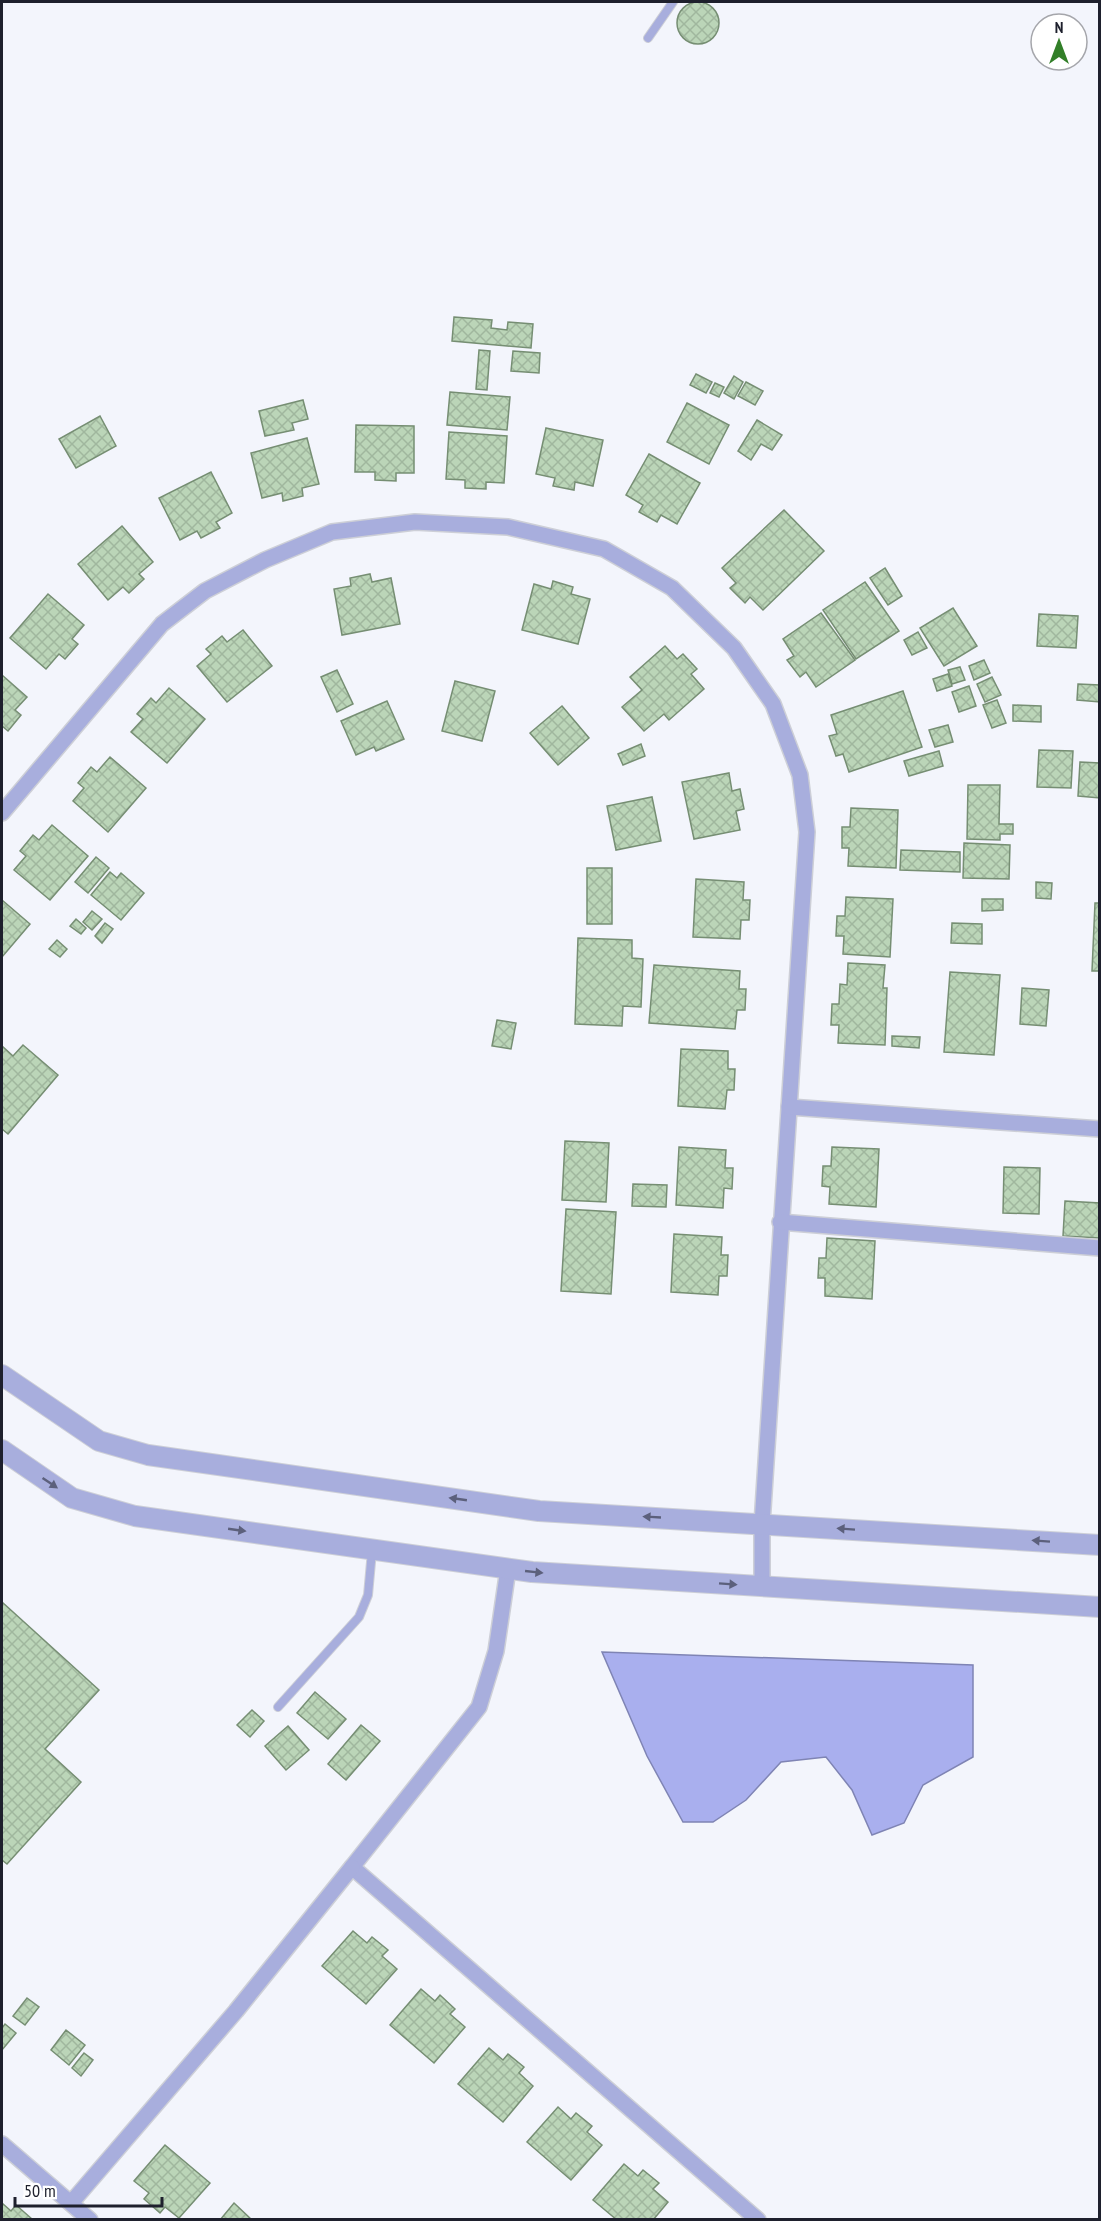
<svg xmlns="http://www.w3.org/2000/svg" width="1101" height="2221" font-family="'PT Sans Narrow',sans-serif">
<defs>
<pattern id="building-cross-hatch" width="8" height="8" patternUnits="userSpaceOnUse" patternTransform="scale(1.5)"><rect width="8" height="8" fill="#bbd5b8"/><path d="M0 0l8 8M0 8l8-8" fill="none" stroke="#a0b79e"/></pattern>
</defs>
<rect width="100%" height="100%" fill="#f3f5fc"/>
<path fill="#a9afee" stroke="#7f84b4" stroke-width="1.5" d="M 602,1652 L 973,1665 L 973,1757 L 923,1785 L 904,1823 L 872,1835 L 852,1790 L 826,1757 L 781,1762 L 746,1800 L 713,1822 L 683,1822 L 647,1756 Z"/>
<g fill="url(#building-cross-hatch)" stroke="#768e73" stroke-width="1.5">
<circle cx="698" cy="23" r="21"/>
<path d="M 454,317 L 492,320 L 491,328 L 507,330 L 508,322 L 533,324 L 531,348 L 452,341 Z"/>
<path d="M 479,350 L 490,351 L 487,390 L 476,389 Z"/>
<path d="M 513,351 L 540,353 L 539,373 L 511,371 Z"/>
<path d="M 696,374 L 712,382 L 706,393 L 690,385 Z"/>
<path d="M 734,376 L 743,382 L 734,399 L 724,393 Z"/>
<path d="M 746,382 L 763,391 L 755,405 L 738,396 Z"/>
<path d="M 715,383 L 724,387 L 719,397 L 710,393 Z"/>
<path d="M 450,392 L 510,397 L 507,430 L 447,425 Z"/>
<path d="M 303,400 L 308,419 L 292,423 L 294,430 L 265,436 L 259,411 Z"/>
<path d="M 687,403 L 729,425 L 709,464 L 667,442 Z"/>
<path d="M 100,416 L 116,446 L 76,468 L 59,439 Z"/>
<path d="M 757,420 L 782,435 L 772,450 L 761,444 L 751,460 L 738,451 Z"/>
<path d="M 356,425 L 414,426 L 414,473 L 396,473 L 396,481 L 375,480 L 375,472 L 355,472 Z"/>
<path d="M 546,428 L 603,440 L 593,486 L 575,482 L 574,490 L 553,486 L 555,478 L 536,474 Z"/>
<path d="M 449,432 L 507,436 L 504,483 L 486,482 L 486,489 L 465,488 L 465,480 L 446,479 Z"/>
<path d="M 307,438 L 319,484 L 302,488 L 303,496 L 283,501 L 282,493 L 262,498 L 251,453 Z"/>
<path d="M 649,454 L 700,483 L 677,524 L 661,515 L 657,522 L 639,512 L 643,505 L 626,495 Z"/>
<path d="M 211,472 L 232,513 L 216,522 L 220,528 L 201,538 L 197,531 L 180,540 L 159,498 Z"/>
<path d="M 784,510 L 824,551 L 763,610 L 750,597 L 745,603 L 730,588 L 736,583 L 722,568 Z"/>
<path d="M 122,526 L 153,562 L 139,574 L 144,579 L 129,593 L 123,587 L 108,600 L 78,564 Z"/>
<path d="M 885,568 L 902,596 L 888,605 L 870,578 Z"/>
<path d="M 370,574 L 372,582 L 391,578 L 400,624 L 342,635 L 334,589 L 351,586 L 350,578 Z"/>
<path d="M 553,581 L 573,587 L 571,594 L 590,599 L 578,644 L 522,630 L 534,584 L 551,589 Z"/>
<path d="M 865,582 L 899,631 L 856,659 L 823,610 Z"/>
<path d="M 48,594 L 84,625 L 72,639 L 78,644 L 65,659 L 59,654 L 46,669 L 10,638 Z"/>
<path d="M 953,608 L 977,646 L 944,666 L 920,628 Z"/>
<path d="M 821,613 L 855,660 L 816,687 L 806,672 L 800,677 L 787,660 L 794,656 L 783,639 Z"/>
<path d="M 1039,614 L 1078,616 L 1076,648 L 1037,646 Z"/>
<path d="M 243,630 L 272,666 L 227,702 L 197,666 L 211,654 L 206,649 L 222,636 L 227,642 Z"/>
<path d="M 918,632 L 927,648 L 912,655 L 904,640 Z"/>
<path d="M 665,646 L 677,659 L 683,654 L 697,669 L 691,674 L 704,689 L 669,720 L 664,714 L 644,731 L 622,707 L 642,690 L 630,677 Z"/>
<path d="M 984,660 L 990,673 L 974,680 L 969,666 Z"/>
<path d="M 960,667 L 965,680 L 952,684 L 948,670 Z"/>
<path d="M 337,670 L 353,704 L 337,712 L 321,677 Z"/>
<path d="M 948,674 L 952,686 L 937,691 L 933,679 Z"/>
<path d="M 2,675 L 27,697 L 15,710 L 21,715 L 8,731 L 2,726 Z"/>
<path d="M 992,677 L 1001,695 L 985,702 L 977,684 Z"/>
<path d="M 455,681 L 495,691 L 482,741 L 442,731 Z"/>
<path d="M 1078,684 L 1100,685 L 1100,702 L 1077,700 Z"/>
<path d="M 969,686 L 976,706 L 959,712 L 952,692 Z"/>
<path d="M 169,688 L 205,719 L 167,763 L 131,732 L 143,719 L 137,714 L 151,698 L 156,703 Z"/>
<path d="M 903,691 L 922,747 L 849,772 L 843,754 L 836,756 L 829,736 L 837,734 L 831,715 Z"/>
<path d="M 997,700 L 1006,723 L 992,728 L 983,705 Z"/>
<path d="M 387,701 L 404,739 L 376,751 L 374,747 L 356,755 L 341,721 Z"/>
<path d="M 1013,705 L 1041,706 L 1041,722 L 1013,721 Z"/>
<path d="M 562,706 L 589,738 L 558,765 L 530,733 Z"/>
<path d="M 948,725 L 953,742 L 935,747 L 929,730 Z"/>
<path d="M 641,744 L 645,756 L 623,765 L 618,754 Z"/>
<path d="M 1039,750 L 1073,751 L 1071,788 L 1037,787 Z"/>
<path d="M 939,751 L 943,766 L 909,776 L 904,761 Z"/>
<path d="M 110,757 L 146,788 L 108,832 L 73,801 L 84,788 L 78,783 L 91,767 L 97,772 Z"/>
<path d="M 1080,762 L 1100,763 L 1100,798 L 1078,796 Z"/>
<path d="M 729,773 L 732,791 L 740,789 L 744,809 L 736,811 L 740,830 L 694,839 L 682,782 Z"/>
<path d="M 968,785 L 1000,785 L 999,824 L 1013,824 L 1013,834 L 1000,834 L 1000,840 L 967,839 Z"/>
<path d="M 652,797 L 661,841 L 616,850 L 607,806 Z"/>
<path d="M 851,808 L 898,810 L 896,868 L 848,866 L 849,848 L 842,848 L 842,827 L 850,827 Z"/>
<path d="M 52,825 L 88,856 L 50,900 L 14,870 L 26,856 L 20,851 L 33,835 L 39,840 Z"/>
<path d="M 964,843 L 1010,845 L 1009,879 L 963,878 Z"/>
<path d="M 901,850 L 960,852 L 960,872 L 900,870 Z"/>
<path d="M 96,857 L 109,868 L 88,893 L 75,882 Z"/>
<rect x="587" y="868" width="25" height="56"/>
<path d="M 110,872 L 117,878 L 121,873 L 144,893 L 121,920 L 91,895 Z"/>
<path d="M 696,879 L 744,882 L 743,900 L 750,900 L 749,920 L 741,920 L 740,939 L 693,937 Z"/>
<path d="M 1036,882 L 1052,883 L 1051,899 L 1036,898 Z"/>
<path d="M 846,897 L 893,899 L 890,957 L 843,954 L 844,936 L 836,936 L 837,916 L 845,916 Z"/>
<path d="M 982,899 L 1003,899 L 1003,910 L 982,911 Z"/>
<path d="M 2,900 L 30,924 L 2,957 Z"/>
<path d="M 1095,903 L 1100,903 L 1100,971 L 1092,971 Z"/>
<path d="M 92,911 L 102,919 L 92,930 L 83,922 Z"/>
<path d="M 76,919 L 86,928 L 81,934 L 70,926 Z"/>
<path d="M 105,923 L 113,929 L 102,943 L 95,936 Z"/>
<path d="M 952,923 L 982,924 L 982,944 L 951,943 Z"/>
<path d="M 578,938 L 632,940 L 632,958 L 643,959 L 641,1007 L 623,1006 L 622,1026 L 575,1024 Z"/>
<path d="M 57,940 L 67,949 L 60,957 L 49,949 Z"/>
<path d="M 848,963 L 885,965 L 883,988 L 887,988 L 885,1045 L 838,1043 L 839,1025 L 831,1025 L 832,1004 L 839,1004 L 840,984 L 847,985 Z"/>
<path d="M 654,965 L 740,971 L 739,989 L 746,989 L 745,1010 L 737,1010 L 735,1029 L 649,1023 Z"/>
<path d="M 950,972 L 1000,975 L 994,1055 L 944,1052 Z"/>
<path d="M 1022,988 L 1049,990 L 1046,1026 L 1020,1024 Z"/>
<path d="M 497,1020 L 516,1023 L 511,1049 L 492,1046 Z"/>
<path d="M 892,1036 L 920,1037 L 919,1048 L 892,1046 Z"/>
<path d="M 23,1045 L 58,1075 L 8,1134 L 2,1129 L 2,1046 L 13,1056 Z"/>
<path d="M 681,1049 L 728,1051 L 728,1069 L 735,1069 L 734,1090 L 727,1090 L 725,1109 L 678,1106 Z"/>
<path d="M 565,1141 L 609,1143 L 606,1202 L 562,1200 Z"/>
<path d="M 679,1147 L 726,1150 L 725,1168 L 733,1168 L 732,1189 L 724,1188 L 723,1208 L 676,1205 Z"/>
<path d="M 832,1147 L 879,1149 L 876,1207 L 829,1204 L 830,1187 L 822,1186 L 823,1166 L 831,1166 Z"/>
<path d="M 1004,1167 L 1040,1168 L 1039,1214 L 1003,1213 Z"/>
<path d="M 633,1184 L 667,1185 L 666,1207 L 632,1206 Z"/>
<path d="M 1065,1201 L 1100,1203 L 1100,1238 L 1063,1236 Z"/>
<path d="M 566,1209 L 616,1212 L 611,1294 L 561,1291 Z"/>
<path d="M 674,1234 L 722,1237 L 721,1255 L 728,1255 L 727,1276 L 719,1276 L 718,1295 L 671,1292 Z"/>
<path d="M 827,1238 L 875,1241 L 872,1299 L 825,1296 L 825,1278 L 818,1278 L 819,1258 L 826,1258 Z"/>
<path d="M 2,1602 L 99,1690 L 45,1749 L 81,1782 L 7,1864 L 2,1860 Z"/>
<path d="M 315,1692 L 346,1719 L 328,1739 L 297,1713 Z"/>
<path d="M 252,1710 L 264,1721 L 250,1737 L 237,1725 Z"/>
<path d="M 361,1725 L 380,1741 L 346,1780 L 328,1764 Z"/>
<path d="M 288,1726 L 309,1750 L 286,1770 L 265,1746 Z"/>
<path d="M 353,1931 L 367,1943 L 372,1937 L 388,1950 L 382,1956 L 397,1969 L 366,2004 L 322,1966 Z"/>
<path d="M 421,1989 L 435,2001 L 440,1995 L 455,2009 L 450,2014 L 465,2027 L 434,2063 L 390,2025 Z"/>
<path d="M 27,1998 L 39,2007 L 25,2025 L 13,2016 Z"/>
<path d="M 5,2024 L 16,2033 L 2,2050 L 2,2028 Z"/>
<path d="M 66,2030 L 85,2045 L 69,2065 L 51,2050 Z"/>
<path d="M 489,2048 L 503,2060 L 508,2054 L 524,2067 L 519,2073 L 533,2086 L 503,2122 L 458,2084 Z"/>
<path d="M 84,2053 L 93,2060 L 81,2076 L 72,2068 Z"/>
<path d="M 558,2107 L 571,2119 L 576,2113 L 592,2126 L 587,2132 L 602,2145 L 571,2180 L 527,2142 Z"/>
<path d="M 165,2145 L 210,2183 L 179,2218 L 165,2207 L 160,2213 L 144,2199 L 149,2193 L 134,2181 Z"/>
<path d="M 624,2164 L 638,2176 L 643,2170 L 659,2183 L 653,2189 L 668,2202 L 653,2220 L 617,2220 L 593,2200 Z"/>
<path d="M 2,2203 L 11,2211 L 16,2205 L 32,2219 L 2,2220 Z"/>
<path d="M 234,2203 L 252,2220 L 220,2220 Z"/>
</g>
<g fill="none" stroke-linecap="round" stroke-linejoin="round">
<defs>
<g id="service">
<path d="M 648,38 L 673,2"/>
<path d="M 278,1707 L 359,1617 L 368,1595 L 372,1551"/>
</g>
<g id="minor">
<path d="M 2,813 L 162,624 L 205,591 L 265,560 L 332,532 L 415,522 L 508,527 L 604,549 L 672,588 L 734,648 L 773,704 L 800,775 L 807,832 L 762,1524 L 762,1586"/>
<path d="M 789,1107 L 1100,1129"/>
<path d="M 780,1222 L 1100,1248"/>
<path d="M 508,1569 L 496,1651 L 479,1707 L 352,1867 L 758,2220"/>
<path d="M 2,2144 L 90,2220"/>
<path d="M 71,2203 L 236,2011 L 352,1867"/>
</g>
<g id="tertiary">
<path d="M 2,1375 L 99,1441 L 148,1455 L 539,1511 L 1100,1545"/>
<path d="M 2,1450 L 72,1498 L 135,1516 L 532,1572 L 1100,1607"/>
</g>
</defs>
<use href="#service" stroke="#cdcfd7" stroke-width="10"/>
<use href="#minor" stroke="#cdcfd7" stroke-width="18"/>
<use href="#tertiary" stroke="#cdcfd7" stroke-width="22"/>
<use href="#service" stroke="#a8aedd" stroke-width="8"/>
<use href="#minor" stroke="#a8aedd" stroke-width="15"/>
<use href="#tertiary" stroke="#a8aedd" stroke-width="20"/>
</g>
<defs><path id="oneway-solid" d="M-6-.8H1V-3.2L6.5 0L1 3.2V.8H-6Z" transform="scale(1.5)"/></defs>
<g fill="#5c607c">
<use href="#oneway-solid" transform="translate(50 1483) rotate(34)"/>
<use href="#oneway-solid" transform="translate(458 1499) rotate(-172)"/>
<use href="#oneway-solid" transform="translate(652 1517) rotate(-177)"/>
<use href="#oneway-solid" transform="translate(846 1529) rotate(-176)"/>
<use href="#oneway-solid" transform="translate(237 1530) rotate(8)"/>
<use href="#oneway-solid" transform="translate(1041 1541) rotate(-176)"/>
<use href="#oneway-solid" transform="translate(534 1572) rotate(6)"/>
<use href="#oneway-solid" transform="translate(728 1584) rotate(4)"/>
</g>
<rect width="1101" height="2221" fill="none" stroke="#1e202d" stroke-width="6"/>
<g transform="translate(1059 42)"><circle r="28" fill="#ffffff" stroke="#a5a6ab" stroke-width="1.5"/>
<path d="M0-4.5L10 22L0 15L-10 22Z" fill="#327f28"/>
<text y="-9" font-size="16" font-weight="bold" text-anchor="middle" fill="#1e202d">N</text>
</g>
<path d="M15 2197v9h147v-9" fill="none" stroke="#1e202d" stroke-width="3"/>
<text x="24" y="2197" font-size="18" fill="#1e202d" stroke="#ffffff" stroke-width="4.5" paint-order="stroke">50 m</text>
</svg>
